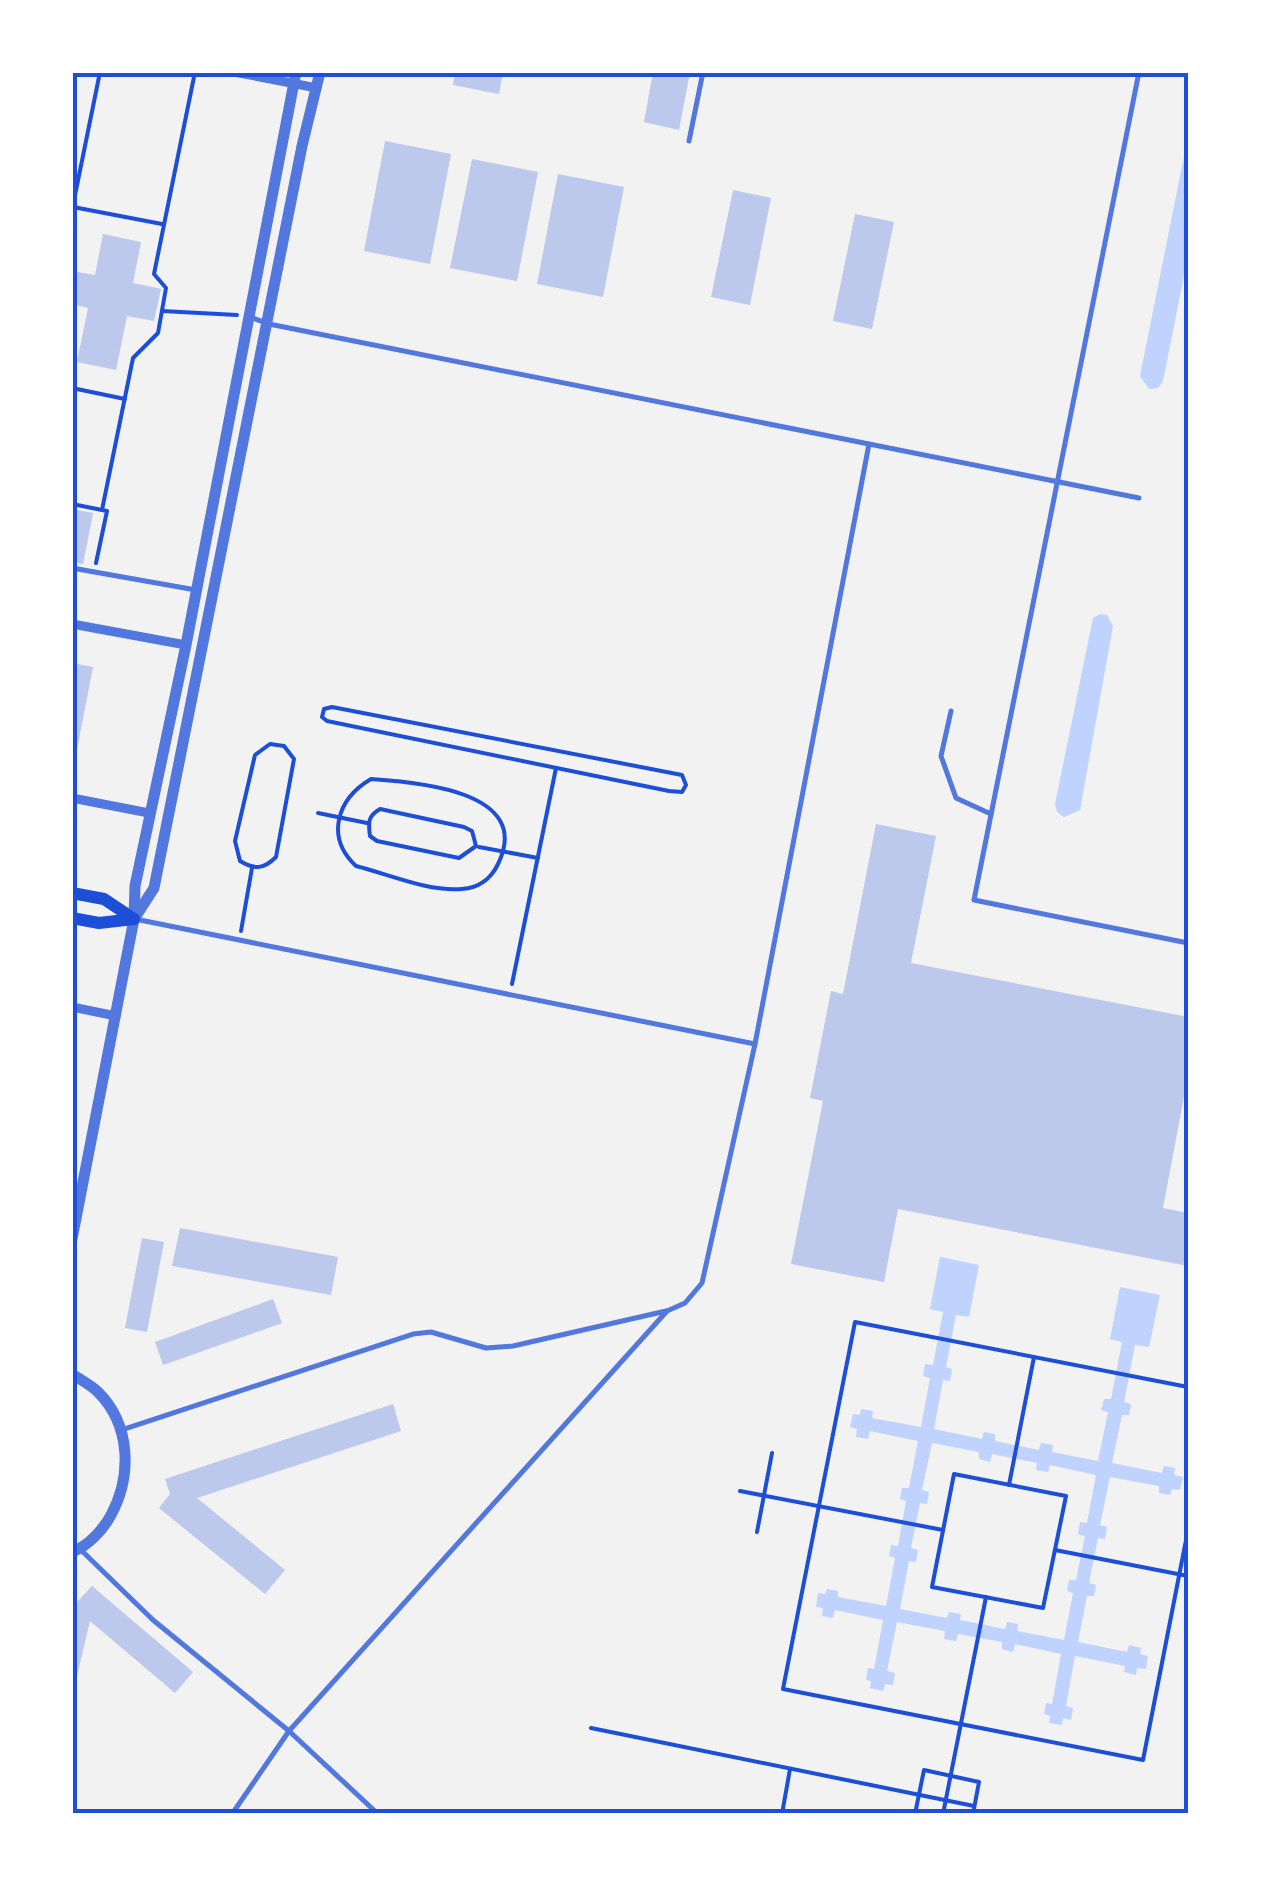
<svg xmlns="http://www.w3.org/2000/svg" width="1261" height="1886" font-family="'Fira Sans',sans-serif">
<rect width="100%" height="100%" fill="#f2f2f2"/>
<g fill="#bfd3fe" fill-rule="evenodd">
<path d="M 1188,136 L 1188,255 L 1163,381 L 1158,388 L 1149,389 L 1140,376 Z"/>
<path d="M 1100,614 L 1107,615 L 1113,626 L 1080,810 L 1064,817 L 1057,812 L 1055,804 L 1093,618 Z"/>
<path d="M 940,1257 L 979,1265 L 969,1317 L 956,1315 L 946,1367 L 952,1369 L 950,1381 L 943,1380 L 934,1429 L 982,1439 L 984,1432 L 995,1434 L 995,1441 L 1039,1450 L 1041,1443 L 1053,1445 L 1052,1452 L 1098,1461 L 1108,1412 L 1101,1410 L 1104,1399 L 1111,1399 L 1122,1342 L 1110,1339 L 1120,1287 L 1160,1295 L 1149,1347 L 1135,1345 L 1124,1402 L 1131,1404 L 1129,1415 L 1122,1415 L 1112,1463 L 1162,1473 L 1164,1466 L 1175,1468 L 1174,1475 L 1183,1477 L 1180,1490 L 1172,1489 L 1170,1495 L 1159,1493 L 1159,1486 L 1110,1477 L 1100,1525 L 1107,1527 L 1105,1539 L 1098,1538 L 1089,1583 L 1096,1585 L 1094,1596 L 1087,1596 L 1078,1642 L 1127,1652 L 1129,1645 L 1141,1648 L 1140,1654 L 1148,1656 L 1146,1669 L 1137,1668 L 1136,1675 L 1124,1672 L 1125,1666 L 1075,1656 L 1066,1706 L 1073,1708 L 1071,1720 L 1063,1718 L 1062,1725 L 1049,1723 L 1050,1716 L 1044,1714 L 1046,1703 L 1052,1704 L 1061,1654 L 1015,1644 L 1013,1652 L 1002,1649 L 1002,1642 L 958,1634 L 956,1641 L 944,1639 L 945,1631 L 897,1622 L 887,1671 L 895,1673 L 893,1685 L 885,1684 L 883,1691 L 870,1688 L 871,1681 L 866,1680 L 868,1668 L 874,1669 L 883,1620 L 835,1610 L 833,1618 L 822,1616 L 823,1608 L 816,1607 L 818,1593 L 825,1594 L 827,1589 L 838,1591 L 838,1597 L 886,1606 L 895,1558 L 889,1556 L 891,1545 L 898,1546 L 906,1501 L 900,1499 L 902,1488 L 909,1488 L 918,1441 L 870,1431 L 868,1439 L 856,1437 L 857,1429 L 850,1427 L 853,1414 L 860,1415 L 861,1409 L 873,1411 L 872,1418 L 921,1427 L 930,1378 L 923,1376 L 925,1364 L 933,1365 L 943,1312 L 930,1309 ZM 932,1443 L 979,1452 L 979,1459 L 990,1462 L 992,1454 L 1037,1463 L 1036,1470 L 1048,1472 L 1050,1465 L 1096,1475 L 1087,1523 L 1080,1522 L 1078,1534 L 1085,1536 L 1076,1580 L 1069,1580 L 1067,1591 L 1073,1593 L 1064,1640 L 1017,1631 L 1018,1624 L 1007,1622 L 1005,1629 L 960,1620 L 961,1614 L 949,1612 L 947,1618 L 900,1609 L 909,1561 L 916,1562 L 918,1550 L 911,1548 L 920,1503 L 927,1504 L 929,1492 L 922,1490 Z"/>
</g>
<g fill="#bdc9ec">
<path d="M 455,72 L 503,72 L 499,94 L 453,85 Z"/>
<path d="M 653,72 L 690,72 L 679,130 L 644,122 Z"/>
<path d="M 385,141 L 451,154 L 430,264 L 364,251 Z"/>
<path d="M 472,159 L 538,172 L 517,281 L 450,268 Z"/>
<path d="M 558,174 L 624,187 L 603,297 L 537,284 Z"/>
<path d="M 733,190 L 771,198 L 750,305 L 711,297 Z"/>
<path d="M 855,214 L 894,222 L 872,329 L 833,321 Z"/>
<path d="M 103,234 L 141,242 L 133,283 L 161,289 L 154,321 L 127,316 L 116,370 L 77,362 L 88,308 L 72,304 L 72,271 L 95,275 Z"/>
<path d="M 72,509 L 93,513 L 83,564 L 72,562 Z"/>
<path d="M 72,663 L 93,667 L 74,765 L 72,765 Z"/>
<path d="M 876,824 L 936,836 L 911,963 L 1188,1017 L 1188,1075 L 1163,1208 L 1188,1213 L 1188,1266 L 898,1209 L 884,1282 L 791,1264 L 823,1101 L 810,1098 L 831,991 L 843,994 Z"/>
<path d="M 180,1228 L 338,1257 L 331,1295 L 172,1266 Z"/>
<path d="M 142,1238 L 164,1242 L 147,1332 L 125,1328 Z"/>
<path d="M 273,1299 L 282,1323 L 163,1365 L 155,1342 Z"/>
<path d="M 393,1404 L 401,1431 L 197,1498 L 285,1570 L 265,1594 L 159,1508 L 170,1494 L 165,1479 Z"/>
<path d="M 92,1586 L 193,1672 L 175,1693 L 90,1621 L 72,1697 L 72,1600 L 77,1602 Z"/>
</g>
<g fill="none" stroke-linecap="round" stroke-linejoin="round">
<g stroke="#1d4ed8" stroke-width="4">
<path d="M 73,207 L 162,224"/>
<path d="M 72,210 L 100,72"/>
<path d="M 162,311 L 237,315"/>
<path d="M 72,388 L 125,399"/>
<path d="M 72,504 L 107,511 L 96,563"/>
<path d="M 102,510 L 133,358 L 158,333 L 166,288 L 154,274 L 195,72"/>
<path d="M 332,707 L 682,775 L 686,785 L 682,792 L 669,791 L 327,721 L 322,717 L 324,709 Z"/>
<path d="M 270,744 L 284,746 L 294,759 L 276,857 C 264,869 255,870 240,861 L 235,841 L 255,755 Z"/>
<path d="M 371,779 C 417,782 534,791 498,864 C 491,879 478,888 462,889 C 428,892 388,874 356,866 C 325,837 337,799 371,779 Z"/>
<path d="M 380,809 L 464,827 L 472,831 L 476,846 L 459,858 L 377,841 L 370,836 C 368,822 368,816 380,809 Z"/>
<path d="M 318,813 L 367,823"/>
<path d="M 479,847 L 538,858"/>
<path d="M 241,931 L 252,868"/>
<path d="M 512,984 L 556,768"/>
<path d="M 1188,1387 L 855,1322 L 783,1689 L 1143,1760 L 1188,1530"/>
<path d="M 954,1474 L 1066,1496 L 1043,1608 L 932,1587 Z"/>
<path d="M 1009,1485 L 1034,1357"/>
<path d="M 740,1491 L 943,1530"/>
<path d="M 757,1532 L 772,1453"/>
<path d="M 1055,1550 L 1188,1576"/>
<path d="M 591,1728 L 974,1806"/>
<path d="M 782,1814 L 790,1769"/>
<path d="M 915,1814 L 924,1770 L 979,1782 L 973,1814"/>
<path d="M 943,1814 L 986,1597"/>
</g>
<g stroke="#5277de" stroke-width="5">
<path d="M 1139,72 L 974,900 L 1188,943"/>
<path d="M 689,141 L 703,72"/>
<path d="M 250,317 L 269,324 L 1139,498"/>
<path d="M 72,568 L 196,590"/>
<path d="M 951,711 L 941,756 L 956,798 L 991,814"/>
<path d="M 135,919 L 755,1044"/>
<path d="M 121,1430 L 413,1334 L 431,1332 L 486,1348 L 513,1346 L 666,1311"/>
<path d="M 81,1550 L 153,1620 L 289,1731 L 378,1814"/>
<path d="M 232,1814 L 289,1731 L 667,1311 L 685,1303 L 702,1283 L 755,1044 L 869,444"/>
</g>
<g stroke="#5277de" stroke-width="9">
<path d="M 234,72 L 317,88"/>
<path d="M 72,624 L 186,645"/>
<path d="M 72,798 L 149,813"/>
<path d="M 72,1007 L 116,1016"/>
</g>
<g stroke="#5277de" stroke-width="11">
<path d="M 136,916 L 154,888 L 302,146 L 320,72"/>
<path d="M 72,1239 L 134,919 L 135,886 L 186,645 L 296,72"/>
<path d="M 72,1374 C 81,1380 91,1385 98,1392 C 131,1425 132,1476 111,1515 C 103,1530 88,1546 72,1552"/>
</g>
<g stroke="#1d4ed8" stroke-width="12">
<path d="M 72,893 L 104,899 L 134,919"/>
<path d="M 72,918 L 99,923 L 134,919"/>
</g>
</g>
<rect width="1261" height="1886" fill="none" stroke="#ffffff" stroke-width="150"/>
<rect x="75" y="75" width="1111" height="1736" fill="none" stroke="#1d4ed8" stroke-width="4"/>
</svg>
